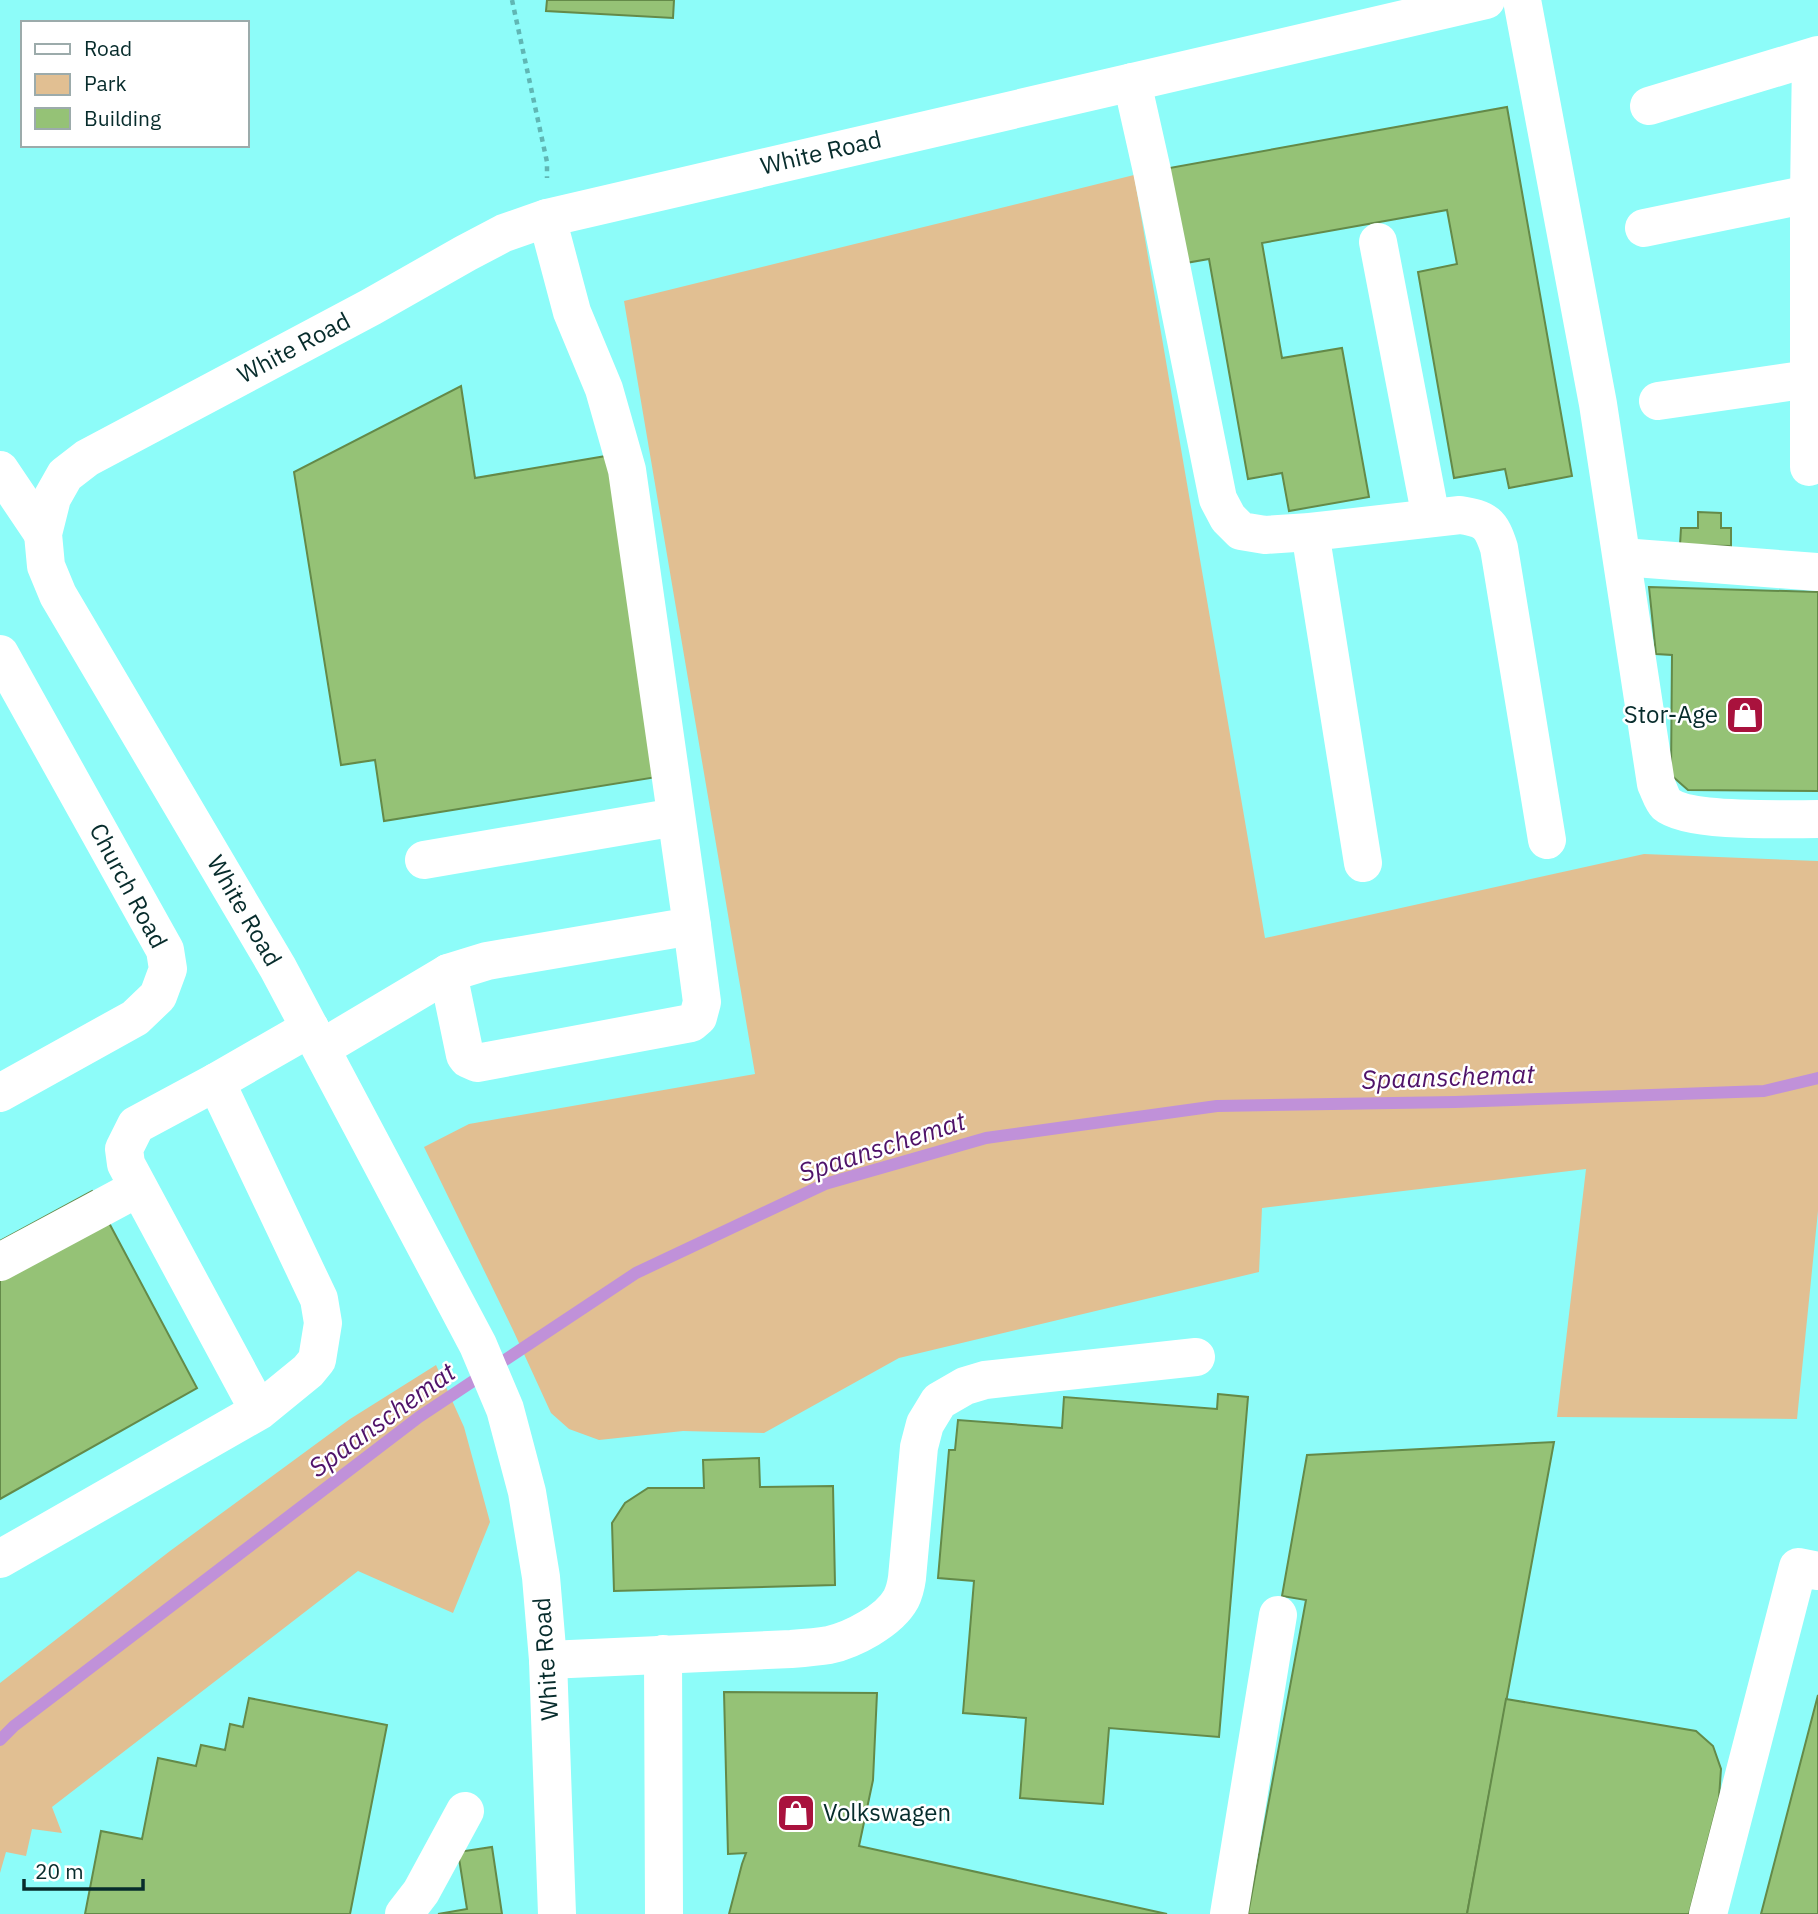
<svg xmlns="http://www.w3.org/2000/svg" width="1818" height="1914" font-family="'IBM Plex Sans',sans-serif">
<rect width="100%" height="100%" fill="#8dfcf9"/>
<g fill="#e1bf92">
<path d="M 1134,175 L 1265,938 L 1644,854 L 1818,861 L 1818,1211 L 1797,1419 L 1557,1417 L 1586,1169 L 1262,1208 L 1259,1272 L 899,1358 L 764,1433 L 683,1431 L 599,1440 L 569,1429 L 551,1413 L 513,1330 L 424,1147 L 469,1124 L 755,1074 L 624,301 Z"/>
<path d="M 436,1365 L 464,1427 L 490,1522 L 453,1613 L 358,1571 L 52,1807 L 62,1833 L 32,1829 L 26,1856 L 6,1852 L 0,1873 L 0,1683 L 170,1551 L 350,1419 Z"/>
</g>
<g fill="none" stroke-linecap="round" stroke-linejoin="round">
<path stroke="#c091d9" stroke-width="12" d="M 0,1740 L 14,1726 L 419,1417 L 636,1273 L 825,1184 L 986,1138 L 1217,1106 L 1455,1102 L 1764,1091 L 1818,1078"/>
</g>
<g fill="#95c276" stroke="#648a49" stroke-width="2">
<path d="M 547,0 L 674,0 L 673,18 L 546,11 Z"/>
<path d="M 1507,107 L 1572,476 L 1509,488 L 1505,469 L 1454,478 L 1418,272 L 1457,264 L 1447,210 L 1262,243 L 1282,358 L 1342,348 L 1369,497 L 1289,511 L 1282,473 L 1248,479 L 1209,259 L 1180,264 L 1164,169 Z"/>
<path d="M 461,386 L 475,478 L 612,455 L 663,776 L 384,821 L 375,760 L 341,765 L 294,472 Z"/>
<path d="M 1698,512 L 1721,513 L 1721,528 L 1731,528 L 1731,546 L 1680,545 L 1681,528 L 1698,528 Z"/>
<path d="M 1649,587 L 1818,592 L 1818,791 L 1688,790 L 1671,775 L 1672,655 L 1656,654 Z"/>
<path d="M 92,1191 L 197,1388 L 0,1499 L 0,1241 Z"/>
<path d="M 1218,1394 L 1248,1397 L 1219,1737 L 1109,1728 L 1103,1804 L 1020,1798 L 1026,1718 L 963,1713 L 974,1581 L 938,1578 L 949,1450 L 955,1450 L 958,1420 L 1062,1428 L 1064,1397 L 1217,1409 Z"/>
<path d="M 1554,1442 L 1467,1914 L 1248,1914 L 1306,1600 L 1282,1596 L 1307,1455 Z"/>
<path d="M 759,1458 L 760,1487 L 833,1486 L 835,1585 L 614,1591 L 612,1523 L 625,1503 L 648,1488 L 704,1488 L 703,1460 Z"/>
<path d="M 724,1692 L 877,1693 L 873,1780 L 859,1846 L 1167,1914 L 729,1914 L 742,1864 L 746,1853 L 728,1854 Z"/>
<path d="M 1818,1695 L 1818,1914 L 1761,1914 Z"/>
<path d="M 249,1698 L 387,1725 L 350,1914 L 85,1914 L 101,1831 L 142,1839 L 158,1758 L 196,1766 L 201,1745 L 225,1750 L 230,1724 L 243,1727 Z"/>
<path d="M 1506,1699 L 1696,1731 L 1713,1746 L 1721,1769 L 1719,1798 L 1689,1914 L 1467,1914 Z"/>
<path d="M 492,1847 L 502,1914 L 438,1914 L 467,1909 L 458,1852 Z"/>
</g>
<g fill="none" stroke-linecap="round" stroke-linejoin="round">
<path stroke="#60b6b4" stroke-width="4.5" stroke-dasharray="5 5" stroke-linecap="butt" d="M 512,0 L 547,162 L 547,178"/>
<g stroke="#fff" stroke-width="38">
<path d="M 1522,0 L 1598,404 L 1656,784 C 1659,790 1662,800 1666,804 C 1688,823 1786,819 1818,819"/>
<path d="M 1132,82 L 1152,171 L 1218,499 L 1228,518 L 1241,531 L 1265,535 L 1310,532 L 1460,515 C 1486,519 1491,523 1499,548 L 1547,840"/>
<path d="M 1649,106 L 1818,55"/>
<path d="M 1644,228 L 1809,194"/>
<path d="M 1378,242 L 1431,518"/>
<path d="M 1658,401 L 1809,379"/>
<path d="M 1809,467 L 1809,194 L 1811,58"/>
<path d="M 0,470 L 43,534"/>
<path d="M 1310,532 L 1363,863"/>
<path d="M 1622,557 L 1818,572"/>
<path d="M 0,654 L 165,950 L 168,969 L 158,996 L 135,1018 L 0,1093"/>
<path d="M 424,860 L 676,817"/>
<path d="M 448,973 L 465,1055 L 468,1059 L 477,1063 L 691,1023 L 698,1017 L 702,1002 L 692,926"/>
<path d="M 322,1048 L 448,973 L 487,961 L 692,926 L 627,470 L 604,389 L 572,312 L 547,218"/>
<path d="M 216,1082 L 310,1028"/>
<path d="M 0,1262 L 138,1188"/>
<path d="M 0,1559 L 259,1411 L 308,1371 L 317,1360 L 323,1323 L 319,1299 L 216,1082 L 136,1125 L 124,1149 L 126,1164 L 259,1411"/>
<path d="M 663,1654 L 664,1914"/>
<path d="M 548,1660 L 791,1649 C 804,1648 817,1647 829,1645 C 852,1640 889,1621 901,1599 C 904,1593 906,1585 907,1578 L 919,1447 L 925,1424 L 939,1401 L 965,1386 L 985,1380 L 1196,1357"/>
<path d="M 404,1914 L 421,1892 L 465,1811"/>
<path d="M 557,1914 L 548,1660 L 541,1577 L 527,1492 L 505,1409 L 478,1345 L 278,968 L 58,595 L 46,566 L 43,534 L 52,498 L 65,475 L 87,458 L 371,307 L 466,253 L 504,233 L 547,218 L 1486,0"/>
<path d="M 1229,1914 L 1278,1615"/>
<path d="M 1708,1914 L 1798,1567 L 1818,1571"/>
</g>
</g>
<defs>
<symbol id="shop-square" viewBox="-11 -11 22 22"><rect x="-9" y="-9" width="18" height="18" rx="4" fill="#a9123d" stroke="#fff"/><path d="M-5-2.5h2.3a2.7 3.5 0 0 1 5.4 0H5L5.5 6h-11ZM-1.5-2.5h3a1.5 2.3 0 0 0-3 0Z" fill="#fff"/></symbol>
</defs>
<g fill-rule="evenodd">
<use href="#shop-square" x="1723" y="693" width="44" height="44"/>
<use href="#shop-square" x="774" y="1791" width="44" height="44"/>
</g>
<g text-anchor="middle" stroke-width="5" stroke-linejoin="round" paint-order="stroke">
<g font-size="24" fill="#072c2c" stroke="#fff">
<text transform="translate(821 153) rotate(-13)" y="8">White Road</text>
<text transform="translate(294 348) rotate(-28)" y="8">White Road</text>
<text transform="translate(128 886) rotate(62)" y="8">Church Road</text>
<text transform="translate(244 911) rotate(60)" y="8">White Road</text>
<text transform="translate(546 1659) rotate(-94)" y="8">White Road</text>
</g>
<g font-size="24" fill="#072c2c" stroke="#fff" text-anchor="end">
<text x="1718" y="723">Stor-Age</text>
<text x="823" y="1821" text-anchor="start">Volkswagen</text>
</g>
<g font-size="26" font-style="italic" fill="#4f1269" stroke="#fff">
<text transform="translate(1448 1077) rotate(-2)" y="9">Spaanschemat</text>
<text transform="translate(882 1147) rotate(-18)" y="9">Spaanschemat</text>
<text transform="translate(382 1420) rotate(-36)" y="9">Spaanschemat</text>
</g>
</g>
<rect x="21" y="21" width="228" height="126" fill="#ffffff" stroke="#9cabab" stroke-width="2"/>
<rect x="35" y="44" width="35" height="10" fill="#ffffff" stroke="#9cabab" stroke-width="2"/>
<text x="84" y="56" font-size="21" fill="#072c2c">Road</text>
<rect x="35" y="74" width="35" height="21" fill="#e1bf92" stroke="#9cabab" stroke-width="2"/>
<text x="84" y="91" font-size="21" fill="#072c2c">Park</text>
<rect x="35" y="108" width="35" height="21" fill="#95c276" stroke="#9cabab" stroke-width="2"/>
<text x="84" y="126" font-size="21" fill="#072c2c">Building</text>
<path d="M24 1879v10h119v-10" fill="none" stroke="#072c2c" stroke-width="3.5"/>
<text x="35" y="1879" font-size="21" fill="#072c2c" stroke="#ffffff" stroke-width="5" paint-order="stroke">20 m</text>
</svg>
